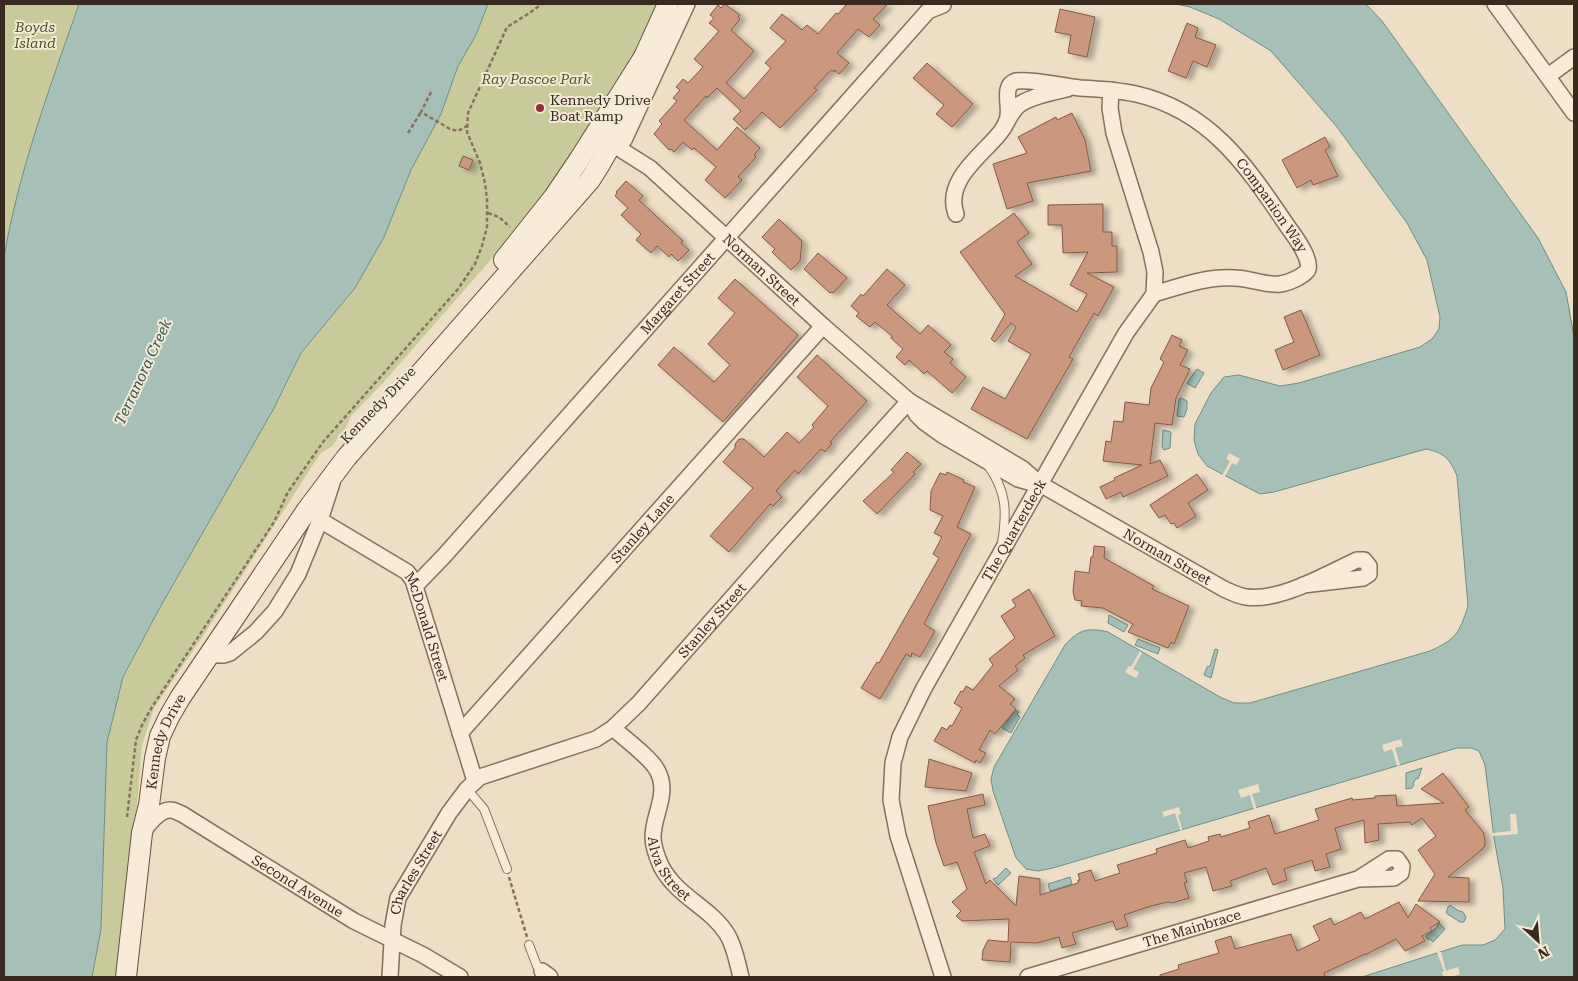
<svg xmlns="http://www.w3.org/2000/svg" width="1578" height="981" font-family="'Roboto Serif',serif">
<defs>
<filter id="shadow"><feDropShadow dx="5.5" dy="3" stdDeviation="2.5" flood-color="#0004"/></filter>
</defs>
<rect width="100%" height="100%" fill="#eddec5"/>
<g fill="#c8ca9a">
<path d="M 4,4 L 79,4 C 50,87 19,170 4,257 Z"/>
<path d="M 488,4 L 660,4 L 619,91 L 505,247 L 494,256 L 383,383 L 351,416 L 345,429 L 332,446 L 320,454 L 205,633 L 154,708 L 142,745 L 130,887 L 119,977 L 92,977 L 101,929 L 107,742 L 123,677 L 158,611 L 273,410 L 301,353 L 355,288 L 411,170 L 441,114 L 458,66 L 476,35 Z"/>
</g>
<g fill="#a7c0b7" stroke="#6e8e84">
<path d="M 79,4 L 488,4 L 476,35 L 458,66 L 441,114 L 411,170 L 384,237 L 355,288 L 301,353 L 273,410 L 158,611 L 123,677 L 107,742 L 101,929 L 92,977 L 4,977 L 4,257 C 19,170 50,87 79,4 Z"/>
<path d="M 1176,4 L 1366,4 L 1382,21 L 1538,238 L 1566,292 L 1574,337 L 1574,977 L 1362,977 L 1462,945 L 1483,945 L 1495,940 L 1505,929 L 1503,888 L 1494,838 L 1485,765 L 1479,751 L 1471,748 L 1457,748 L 1053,868 L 1038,871 L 1026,869 L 1016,858 L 993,791 L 991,779 L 994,767 L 1065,645 C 1078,630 1088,627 1108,632 L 1220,697 L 1234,703 L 1250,703 L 1430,651 C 1456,639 1459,634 1468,606 L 1457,476 C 1450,459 1445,453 1426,449 L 1274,492 L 1260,494 L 1207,466 L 1198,454 L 1194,440 L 1195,424 L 1211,393 L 1224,377 L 1239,375 L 1280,386 L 1299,383 L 1420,347 L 1432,339 L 1439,329 L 1440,317 L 1427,260 L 1407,223 L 1337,127 L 1271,51 L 1219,19 L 1190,7 Z"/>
<path d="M 1197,369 L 1204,373 L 1195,388 L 1187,383 Z"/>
<path d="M 1181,398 L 1187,401 L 1187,409 L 1184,417 L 1177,416 L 1179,399 Z"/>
<path d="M 1163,430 L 1171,432 L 1170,448 L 1164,450 L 1162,447 Z"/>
<path d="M 1109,615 L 1128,625 L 1124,632 L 1108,623 Z"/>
<path d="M 1138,639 L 1160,648 L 1158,654 L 1135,645 Z"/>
<path d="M 1215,649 L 1218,650 L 1211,678 L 1204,675 L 1207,667 L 1210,666 Z"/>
<path d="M 1016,710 L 1019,712 L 1017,714 L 1020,717 L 1011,733 L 1002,728 Z"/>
<path d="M 1422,768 L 1418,779 L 1416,778 L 1413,784 L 1414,785 L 1412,788 L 1406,789 L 1406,773 Z"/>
<path d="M 1006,868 L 1011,873 L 998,885 L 993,879 L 996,878 Z"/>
<path d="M 1070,877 L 1072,884 L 1050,891 L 1048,884 Z"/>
<path d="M 1450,905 L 1457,910 L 1463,912 L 1466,917 L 1464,922 L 1460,922 L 1446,913 L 1448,907 Z"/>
<path d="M 1439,923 L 1445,929 L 1433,942 L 1430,939 L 1427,939 L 1426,936 L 1436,928 Z"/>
</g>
<g fill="#eddec5">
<path d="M 1229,453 L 1240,459 L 1236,465 L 1232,463 L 1224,478 L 1222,476 L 1230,461 L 1226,459 Z"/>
<path d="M 1140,651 L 1142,653 L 1133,669 L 1139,672 L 1136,678 L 1125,672 L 1129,666 L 1131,667 Z"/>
<path d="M 1401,739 L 1403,746 L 1395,748 L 1400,765 L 1397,766 L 1392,749 L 1384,752 L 1382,745 Z"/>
<path d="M 1258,784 L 1260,792 L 1252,794 L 1257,810 L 1254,810 L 1250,795 L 1241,798 L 1238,790 Z"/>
<path d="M 1179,807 L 1181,814 L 1178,815 L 1183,832 L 1181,832 L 1175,813 L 1164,817 L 1162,812 Z"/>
<path d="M 1510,814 L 1516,814 L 1518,834 L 1493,836 L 1493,833 L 1511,831 Z"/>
<path d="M 1437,952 L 1441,952 L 1446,971 L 1458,967 L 1460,974 L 1451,977 L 1443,977 L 1442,972 L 1444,971 Z"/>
</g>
<g fill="#c9987d" stroke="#855943" filter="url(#shadow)">
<path d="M 725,4 L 740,15 L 738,17 L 740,19 L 731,30 L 754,51 L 726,83 L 744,99 L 771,68 L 765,63 L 786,41 L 770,28 L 782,14 L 802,30 L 807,25 L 818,34 L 836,13 L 838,14 L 847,4 L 888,4 L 873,19 L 880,25 L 869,37 L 858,29 L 837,53 L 849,63 L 839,74 L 835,70 L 834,72 L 832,70 L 829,72 L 814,88 L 817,90 L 780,128 L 762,112 L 745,130 L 733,119 L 741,111 L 717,88 L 707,98 L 706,96 L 684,120 L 717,150 L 737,127 L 760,148 L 754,155 L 756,157 L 738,177 L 742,180 L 725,198 L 705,180 L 716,167 L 694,148 L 692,150 L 683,142 L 674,152 L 671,149 L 669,150 L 654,134 L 662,124 L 659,121 L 677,101 L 673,98 L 680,90 L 676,87 L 683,79 L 688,83 L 703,67 L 694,59 L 719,31 L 709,23 L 714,18 L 710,15 L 718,5 L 721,8 Z"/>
<path d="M 1060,9 L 1095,17 L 1087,57 L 1068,53 L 1071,35 L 1055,32 Z"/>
<path d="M 1187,23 L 1198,28 L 1195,37 L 1216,45 L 1207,67 L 1193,61 L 1186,78 L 1168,71 Z"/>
<path d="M 927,63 L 973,104 L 952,127 L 936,114 L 944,105 L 913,78 Z"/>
<path d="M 1072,113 L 1085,140 L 1091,171 L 1027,183 L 1033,201 L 1007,209 L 993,164 L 1027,153 L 1018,137 L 1056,117 L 1057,120 Z"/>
<path d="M 1325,137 L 1330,147 L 1325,150 L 1338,176 L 1313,185 L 1311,180 L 1297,188 L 1282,160 Z"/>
<path d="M 463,156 L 473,160 L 469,170 L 459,166 Z"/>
<path d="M 626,181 L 643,196 L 639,200 L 683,241 L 681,243 L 689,250 L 678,261 L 671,254 L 669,257 L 657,246 L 651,253 L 636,240 L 641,234 L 621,215 L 628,208 L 615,196 L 617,193 L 616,192 Z"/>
<path d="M 1103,204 L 1103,232 L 1112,232 L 1112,246 L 1117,246 L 1117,272 L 1087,273 L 1114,287 L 1098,316 L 1094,313 L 1069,357 L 1073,359 L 1027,439 L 971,409 L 983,387 L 1005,399 L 1031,354 L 1008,341 L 1016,327 L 1011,323 L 995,342 L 991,339 L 1005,314 L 960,252 L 1014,213 L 1029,233 L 1017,242 L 1032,264 L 1015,276 L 1077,312 L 1087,294 L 1070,285 L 1088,252 L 1063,253 L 1062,225 L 1048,225 L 1048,205 Z"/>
<path d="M 779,219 L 802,241 L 800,261 L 791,270 L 772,252 L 775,249 L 762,237 Z"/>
<path d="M 818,253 L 847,278 L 833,293 L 831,292 L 830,293 L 804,269 Z"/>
<path d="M 887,269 L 905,285 L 887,305 L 920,334 L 928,325 L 951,345 L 944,352 L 953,359 L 950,363 L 966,377 L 952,393 L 927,371 L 924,374 L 909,360 L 905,365 L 896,357 L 903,349 L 891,338 L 892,336 L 875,322 L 870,327 L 856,316 L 859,313 L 851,306 L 861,294 L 863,296 Z"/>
<path d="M 735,279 L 798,335 L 723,422 L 658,365 L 674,347 L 714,382 L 730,365 L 708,344 L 735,313 L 718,298 Z"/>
<path d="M 1301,310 L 1320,355 L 1283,370 L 1275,350 L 1294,342 L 1284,317 Z"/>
<path d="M 1172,335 L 1182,340 L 1179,346 L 1188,350 L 1180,365 L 1190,369 L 1176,398 L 1172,425 L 1155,423 L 1150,464 L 1160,460 L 1168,476 L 1123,497 L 1121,492 L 1106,499 L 1100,487 L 1115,480 L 1114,478 L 1142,465 L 1103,461 L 1106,441 L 1111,442 L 1114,421 L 1123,422 L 1125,402 L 1149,405 L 1151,388 L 1164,362 L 1160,359 Z"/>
<path d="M 817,355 L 867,401 L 830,442 L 832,443 L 825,452 L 821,449 L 798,474 L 795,470 L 776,491 L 782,497 L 773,506 L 770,504 L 729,552 L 710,536 L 753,488 L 723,462 L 735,448 L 735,444 L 739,439 L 744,439 L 764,457 L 787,432 L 799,443 L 814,427 L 812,425 L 828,406 L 797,377 Z"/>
<path d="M 907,452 L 921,464 L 913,472 L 915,474 L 877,514 L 863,501 L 894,472 L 891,470 Z"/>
<path d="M 947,472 L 964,480 L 963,482 L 975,487 L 957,527 L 971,534 L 924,624 L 935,631 L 920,657 L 912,653 L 911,657 L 906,654 L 880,699 L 861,688 L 877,662 L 879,663 L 939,558 L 933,554 L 942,537 L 934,533 L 943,516 L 930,510 L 931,491 L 940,473 L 946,475 Z"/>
<path d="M 1197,474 L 1208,490 L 1188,503 L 1196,516 L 1177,528 L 1174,523 L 1171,524 L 1165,515 L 1159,518 L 1150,505 Z"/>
<path d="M 1094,546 L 1105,547 L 1104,558 L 1154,586 L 1152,589 L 1189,606 L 1174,644 L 1171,642 L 1168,648 L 1128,632 L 1133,624 L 1103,608 L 1081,606 L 1082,601 L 1075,600 L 1073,592 L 1075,571 L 1089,573 L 1091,557 L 1093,557 Z"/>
<path d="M 1029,589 L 1055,636 L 1023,655 L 1025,658 L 1015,666 L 1018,670 L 999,686 L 1015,699 L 1010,704 L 1016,709 L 995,734 L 990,730 L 979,750 L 986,753 L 980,763 L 976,760 L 975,763 L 934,741 L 942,727 L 947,730 L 950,725 L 952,726 L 962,708 L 954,703 L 961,691 L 963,692 L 966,686 L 973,690 L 993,665 L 989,659 L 1015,638 L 1001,616 L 1016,606 L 1012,600 Z"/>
<path d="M 929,759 L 972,773 L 966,791 L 925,787 Z"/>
<path d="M 1443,773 L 1469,807 L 1465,810 L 1483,832 L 1485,839 L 1485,846 L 1479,852 L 1448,877 L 1469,878 L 1469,902 L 1418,901 L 1435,874 L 1418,850 L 1436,836 L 1422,818 L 1412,825 L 1410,822 L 1378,824 L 1379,840 L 1365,843 L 1364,820 L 1335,828 L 1341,849 L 1326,854 L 1330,867 L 1315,871 L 1312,860 L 1284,869 L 1287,880 L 1273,885 L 1266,868 L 1230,881 L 1232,886 L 1213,891 L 1206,867 L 1184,873 L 1187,882 L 1184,883 L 1189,898 L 1172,903 L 1168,902 L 1151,906 L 1124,915 L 1128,926 L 1116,930 L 1113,921 L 1072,933 L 1076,944 L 1062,948 L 1059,937 L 1037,943 L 1011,942 L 1010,962 L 982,960 L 983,950 L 988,940 L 1008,942 L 1009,919 L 962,921 L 956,916 L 961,911 L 952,902 L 967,889 L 957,862 L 944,866 L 936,843 L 928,806 L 983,794 L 985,805 L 967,809 L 973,838 L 985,834 L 990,846 L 974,852 L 986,884 L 990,880 L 1016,906 L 1019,876 L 1040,879 L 1040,895 L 1078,883 L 1078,880 L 1080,880 L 1078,874 L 1091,870 L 1095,881 L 1120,873 L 1117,865 L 1157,853 L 1156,849 L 1185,840 L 1188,848 L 1209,841 L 1208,837 L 1220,834 L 1221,837 L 1250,828 L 1248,822 L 1269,815 L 1275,834 L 1319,820 L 1315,809 L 1352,798 L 1353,800 L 1375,798 L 1375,796 L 1396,795 L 1397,806 L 1444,803 L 1421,789 Z"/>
<path d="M 1399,902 L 1408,918 L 1416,904 L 1440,922 L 1430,928 L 1432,931 L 1422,936 L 1425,941 L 1405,951 L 1396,939 L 1365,955 L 1365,954 L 1324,973 L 1325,977 L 1160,977 L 1160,975 L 1179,969 L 1178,965 L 1219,953 L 1215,941 L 1231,936 L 1235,949 L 1291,934 L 1297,951 L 1320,940 L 1313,926 L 1331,918 L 1334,925 L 1361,912 L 1365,919 Z"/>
</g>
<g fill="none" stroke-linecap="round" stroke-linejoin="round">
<defs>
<g id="lane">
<path d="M 987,464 C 1007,491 1007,512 1002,543"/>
<path d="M 467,789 L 484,809 L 507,869"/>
<path d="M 529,945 L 537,966 L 542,971"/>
</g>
<g id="street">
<path d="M 1495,4 L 1574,113"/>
<path d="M 1548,76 L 1574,57"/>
<path id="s1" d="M 1004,127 C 1006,123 1008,119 1008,115 C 1010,104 1002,85 1016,81 C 1034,79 1061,86 1080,88 C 1099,89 1118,90 1136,94 C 1211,111 1248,168 1288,227 C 1294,235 1314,262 1307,271 C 1302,277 1288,283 1280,284 C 1268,286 1249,278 1235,278 C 1207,276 1181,286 1154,294"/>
<path d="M 624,140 L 687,4"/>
<path id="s2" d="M 612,144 L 650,168 L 823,326 L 909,401 L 917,415 L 924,422 L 942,435 L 1018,479 L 1036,484"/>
<path d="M 956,214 C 944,181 981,156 999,134 C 1007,125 1010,112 1019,105 C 1029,97 1053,92 1067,89"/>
<path id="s3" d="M 909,401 L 1023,469 L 1040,484 L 1224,589 C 1231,592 1238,596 1246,597 C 1279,602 1327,574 1357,560 L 1364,560 L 1369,566 L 1369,574 L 1363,578 L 1303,585"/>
<path id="s4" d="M 320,520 L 407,572 L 413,580 L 475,781"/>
<path id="s5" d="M 416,585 L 444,556 L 928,11 L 943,5"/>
<path d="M 210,655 L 224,655 L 230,653 L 256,632 L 275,611 L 298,574 L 320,520 L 332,483"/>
<path id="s6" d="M 613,728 C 625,739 650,757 657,770 C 670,793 653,814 653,837 C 653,847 657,857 661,866 C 677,897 710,907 727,934 C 735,947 737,962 741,977"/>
<path id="s7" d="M 460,733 L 823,326"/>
<path id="s8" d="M 143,832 C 148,824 160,809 171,810 C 174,810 179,813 182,814 L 354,921 L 423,955 L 460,977"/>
<path d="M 542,971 L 550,977"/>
<path id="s9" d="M 390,977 L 393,925 L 398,898 L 449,813 L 467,789 L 480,777 L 596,739 L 613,728 L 639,703 L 776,548 L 909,401"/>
<path id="s10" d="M 943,977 L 898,836 L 891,800 L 893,763 L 900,737 L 924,688 L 1126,333 L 1154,294 L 1155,272 L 1151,252 L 1114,133 L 1110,108 L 1111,90"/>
<path id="s11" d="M 1028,977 L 1341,884 L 1358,879 L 1394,878 L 1401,873 L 1402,866 L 1397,859 L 1389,859 L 1358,879"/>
</g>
<g id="secondary">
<path d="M 504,260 L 554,197 L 579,160 L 644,57 L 668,4"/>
<path id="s12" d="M 126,977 L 142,833 L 149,805 L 155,758 L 160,736 L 169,717 L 180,698 L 307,510 L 346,458 L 590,180 C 615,142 633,101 644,57"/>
</g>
</defs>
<use href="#lane" stroke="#87705c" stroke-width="10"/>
<use href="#street" stroke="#87705c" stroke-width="18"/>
<use href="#secondary" stroke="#69513f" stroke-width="22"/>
<g stroke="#87705c" stroke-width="2.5" stroke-dasharray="4 2.5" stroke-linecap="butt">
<path d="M 431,92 L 421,112 L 450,129 L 458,131 L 467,126"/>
<path d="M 408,133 L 421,112"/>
<path d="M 488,213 L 499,217 L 510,227"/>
<path d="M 127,817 L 136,740 L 142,725 L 152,707 L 274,522 L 288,492 L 323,442 L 458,289 L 475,264 L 482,246 L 487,227 L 487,199 L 485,183 L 480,163 L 467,132 L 468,113 L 507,27 L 528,14 L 542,4"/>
<path d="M 509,877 L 527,937"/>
</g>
<use href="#lane" stroke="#f8ecd9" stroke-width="8"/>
<use href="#street" stroke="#f8ecd9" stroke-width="15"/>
<use href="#secondary" stroke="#f8ecd9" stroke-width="20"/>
</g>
<circle fill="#942e35" stroke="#f4e9d5" stroke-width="2" cx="540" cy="108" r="5"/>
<g text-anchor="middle" stroke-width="4" stroke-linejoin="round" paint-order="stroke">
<g font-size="14" font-style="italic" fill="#4b5327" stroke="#f4e9d5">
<text x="35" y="32">Boyds<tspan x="35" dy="16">Island</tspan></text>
<text x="536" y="84">Ray Pascoe Park</text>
</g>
<g font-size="14" fill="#382a1f" stroke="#f4e9d5" text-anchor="start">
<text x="550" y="105">Kennedy Drive<tspan x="550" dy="16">Boat Ramp</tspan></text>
</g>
<g font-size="14" fill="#382a1f" stroke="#f4e9d5">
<text dy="5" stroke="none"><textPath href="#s1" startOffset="352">Companion Way</textPath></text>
<text dy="5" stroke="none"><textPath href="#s2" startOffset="196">Norman Street</textPath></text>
<text dy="5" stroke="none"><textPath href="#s5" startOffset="392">Margaret Street</textPath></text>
<text transform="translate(378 405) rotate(-46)" y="5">Kennedy Drive</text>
<text dy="5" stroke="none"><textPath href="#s7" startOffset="274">Stanley Lane</textPath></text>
<text dy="5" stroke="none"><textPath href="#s10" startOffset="485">The Quarterdeck</textPath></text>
<text dy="5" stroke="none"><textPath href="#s3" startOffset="302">Norman Street</textPath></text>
<text dy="5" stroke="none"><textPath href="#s9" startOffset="515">Stanley Street</textPath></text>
<text dy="5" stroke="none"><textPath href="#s4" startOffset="160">McDonald Street</textPath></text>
<text dy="5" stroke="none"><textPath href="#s12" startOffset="240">Kennedy Drive</textPath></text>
<text dy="5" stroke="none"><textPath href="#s6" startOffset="166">Alva Street</textPath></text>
<text dy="5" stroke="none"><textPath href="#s9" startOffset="110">Charles Street</textPath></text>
<text dy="5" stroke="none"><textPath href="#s8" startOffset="185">Second Avenue</textPath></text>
<text dy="5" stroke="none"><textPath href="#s11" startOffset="171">The Mainbrace</textPath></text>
</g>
<g font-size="15" font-style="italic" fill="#2f5752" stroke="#f4e9d5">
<text transform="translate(143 372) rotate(-65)" y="5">Terranora Creek</text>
</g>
</g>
<rect width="1578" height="981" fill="none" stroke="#382a1f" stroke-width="10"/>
<g transform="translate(1538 941) rotate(154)" stroke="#f4e9d5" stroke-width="4" paint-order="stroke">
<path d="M0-4L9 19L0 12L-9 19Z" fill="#382a1f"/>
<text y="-8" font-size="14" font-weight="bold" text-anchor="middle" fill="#382a1f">N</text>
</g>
</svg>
